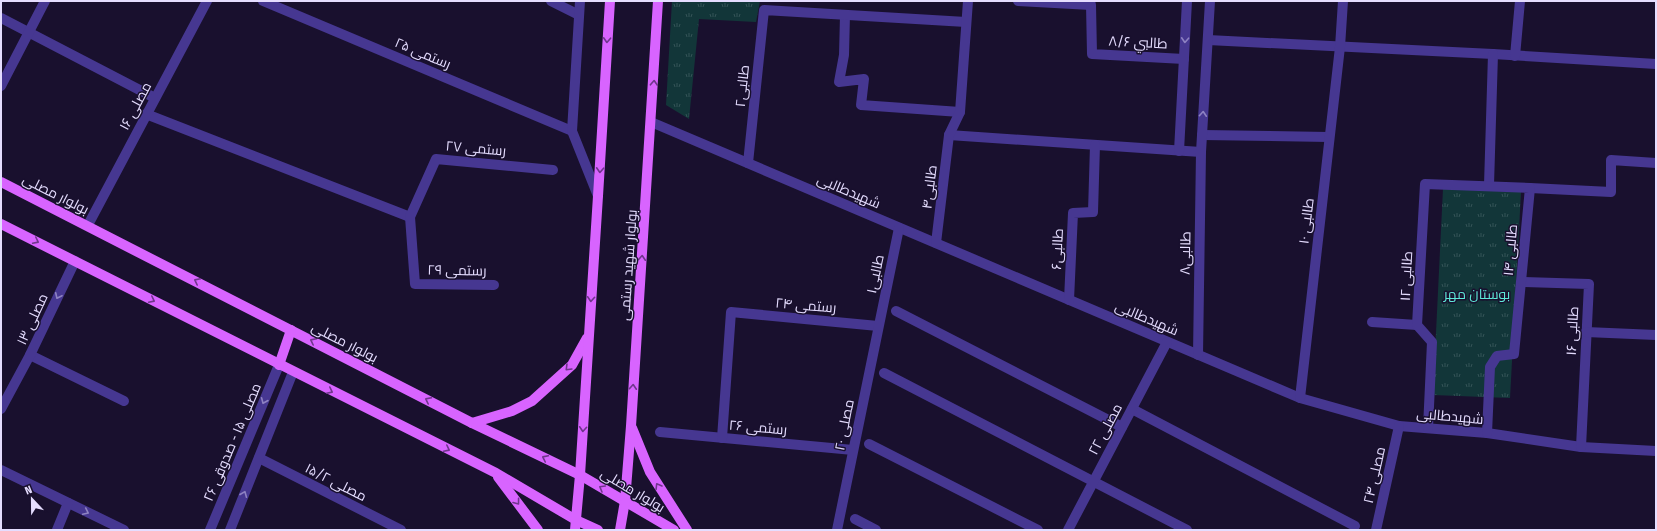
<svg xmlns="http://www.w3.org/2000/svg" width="1657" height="531" font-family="'Fira Sans Condensed',Cairo,sans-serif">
<defs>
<pattern id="park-tufts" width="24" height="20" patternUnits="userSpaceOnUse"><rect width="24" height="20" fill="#123639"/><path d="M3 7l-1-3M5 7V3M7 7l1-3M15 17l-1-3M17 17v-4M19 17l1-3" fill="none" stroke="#345357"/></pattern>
</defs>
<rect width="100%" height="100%" fill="#19102e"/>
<g fill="url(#park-tufts)">
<path d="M 672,1 L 760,1 L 756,22 L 699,19 L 689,119 L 666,105 Z"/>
<path d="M 1443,189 L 1521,192 L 1510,398 L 1433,395 Z"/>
</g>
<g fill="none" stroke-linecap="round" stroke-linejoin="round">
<g stroke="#463791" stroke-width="10">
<path d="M 263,1 L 572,131"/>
<path d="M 551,1 L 579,15"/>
<path d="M 580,1 L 572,131 L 598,196"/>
<path d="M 1018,1 L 1091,5 L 1092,54 L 1184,59"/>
<path d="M 845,15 L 844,55 L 839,82 L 864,79 L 861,105 L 960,112"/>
<path d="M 1,18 L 155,98"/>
<path d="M 1208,40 L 1493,54 L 1656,64"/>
<path d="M 1515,56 L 1520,1"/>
<path d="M 1,86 L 45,1"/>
<path d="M 146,114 L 410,217"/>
<path d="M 651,122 L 1300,398 L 1399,426 L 1487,433 L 1581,447 L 1656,451"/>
<path d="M 949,135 L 1201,152"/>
<path d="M 1202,135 L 1329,137"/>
<path d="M 1179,151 L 1187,1"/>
<path d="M 748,163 L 764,10 L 966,22"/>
<path d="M 1489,185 L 1493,54"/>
<path d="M 1530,188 L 1611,192 L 1611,160 L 1656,163"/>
<path d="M 88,225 L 207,1"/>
<path d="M 936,243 L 949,135 L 960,112 L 968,1"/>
<path d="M 1522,282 L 1589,284 L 1581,447"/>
<path d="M 494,285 L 415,284 L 410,217 L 436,159 L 553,170"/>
<path d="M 1069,300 L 1073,213 L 1093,212 L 1095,145"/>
<path d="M 896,311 L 1122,427"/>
<path d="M 1372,322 L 1417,325"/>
<path d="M 1586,332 L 1656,335"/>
<path d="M 30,355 L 124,401"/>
<path d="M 1198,355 L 1201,152 L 1210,1"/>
<path d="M 884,373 L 1187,530"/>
<path d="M 1300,398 L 1340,47 L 1343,1"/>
<path d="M 1,409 L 30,355 L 75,261"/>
<path d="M 1132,409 L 1355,526"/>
<path d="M 1428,428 L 1432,342 L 1417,325 L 1425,184 L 1530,188 L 1514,354 L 1497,356 L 1490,367 L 1487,433"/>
<path d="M 660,432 L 853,450"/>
<path d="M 722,438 L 731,312 L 878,326"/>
<path d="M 869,444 L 1038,530"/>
<path d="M 259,458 L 401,530"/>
<path d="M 1,470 L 124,530"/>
<path d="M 855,519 L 876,530"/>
<path d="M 57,530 L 68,503"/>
<path d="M 210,530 L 279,365"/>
<path d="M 230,530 L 293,372"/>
<path d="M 837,530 L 899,228"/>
<path d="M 1068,530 L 1167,342"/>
<path d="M 1376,530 L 1399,426"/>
</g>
<g stroke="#d864ff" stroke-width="10">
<path d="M 1,182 L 472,423 L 580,475 L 674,530"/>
<path d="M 1,224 L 496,473 L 576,520 L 598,530"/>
<path d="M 279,365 L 291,330"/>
<path d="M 472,423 L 512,411 L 532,401 L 572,365 L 587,338"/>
<path d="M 632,428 L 650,472 L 687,530"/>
<path d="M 498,477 L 538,530"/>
<path d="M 575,530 L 580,475 L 598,196 L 610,1"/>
<path d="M 620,530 L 625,501 L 631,426 L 658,1"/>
</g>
</g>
<defs><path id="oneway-chevron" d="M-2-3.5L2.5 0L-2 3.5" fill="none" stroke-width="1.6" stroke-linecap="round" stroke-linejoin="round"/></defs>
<g stroke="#6f368c">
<use href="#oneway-chevron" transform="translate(607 40) rotate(93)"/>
<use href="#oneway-chevron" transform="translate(654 83) rotate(-87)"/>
<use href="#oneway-chevron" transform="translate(600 170) rotate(93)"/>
<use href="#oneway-chevron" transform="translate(36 241) rotate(26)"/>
<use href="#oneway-chevron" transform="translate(642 258) rotate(-86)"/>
<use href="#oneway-chevron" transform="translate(197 281) rotate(-153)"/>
<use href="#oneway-chevron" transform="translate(591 299) rotate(94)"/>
<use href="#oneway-chevron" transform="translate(152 300) rotate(27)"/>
<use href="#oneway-chevron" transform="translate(313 341) rotate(-153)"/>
<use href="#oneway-chevron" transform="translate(568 368) rotate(135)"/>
<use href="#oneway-chevron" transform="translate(633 387) rotate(-86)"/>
<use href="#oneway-chevron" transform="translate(330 391) rotate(27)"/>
<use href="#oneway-chevron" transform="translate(428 400) rotate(-153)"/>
<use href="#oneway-chevron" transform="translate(583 429) rotate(94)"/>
<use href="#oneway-chevron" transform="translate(447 449) rotate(27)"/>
<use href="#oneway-chevron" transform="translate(545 458) rotate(-154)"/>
<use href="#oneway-chevron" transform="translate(658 486) rotate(-121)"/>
<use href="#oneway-chevron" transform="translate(602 488) rotate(-150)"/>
<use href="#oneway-chevron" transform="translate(517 502) rotate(53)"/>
</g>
<g stroke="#8e82c2">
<use href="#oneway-chevron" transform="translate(1185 40) rotate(93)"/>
<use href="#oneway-chevron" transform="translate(1203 114) rotate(-86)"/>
<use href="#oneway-chevron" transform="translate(58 296) rotate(115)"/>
<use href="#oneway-chevron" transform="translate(264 401) rotate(113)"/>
<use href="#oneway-chevron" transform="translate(244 494) rotate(-68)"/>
<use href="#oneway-chevron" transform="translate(86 512) rotate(25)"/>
</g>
<g text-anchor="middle" stroke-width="3" stroke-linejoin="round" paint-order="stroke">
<g font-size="14" fill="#e5ddff" stroke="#19102e">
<text transform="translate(1138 42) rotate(3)" y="5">طالبي ۸/۶</text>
<text transform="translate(423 53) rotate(23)" y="5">رستمی ۲۵</text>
<text transform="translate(742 86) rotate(-84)" y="5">طالبی۲</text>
<text transform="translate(135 106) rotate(-62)" y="5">مصلی ۱۶</text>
<text transform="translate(476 148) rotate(5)" y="5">رستمی ۲۷</text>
<text transform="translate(929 187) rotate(-83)" y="5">طالبی۴</text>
<text transform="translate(849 191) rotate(23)" y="5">شهیدطالبی</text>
<text transform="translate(56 194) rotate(27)" y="5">بولوار مصلی</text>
<text transform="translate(1306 221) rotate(-83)" y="5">طالبی ۱۰</text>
<text transform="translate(1057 249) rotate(-87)" y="5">طالبی۶</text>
<text transform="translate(1510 250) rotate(-85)" y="5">طالبی ۱۴</text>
<text transform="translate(1185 253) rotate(-89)" y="5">طالبی۸</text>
<text transform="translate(628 265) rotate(-86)" y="5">بولوار شهید رستمی</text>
<text transform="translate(457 270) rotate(1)" y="5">رستمی ۲۹</text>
<text transform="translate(875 274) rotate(-78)" y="5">طالبی۱</text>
<text transform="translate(1406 276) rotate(-87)" y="5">طالبی ۱۲</text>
<text transform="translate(806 305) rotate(5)" y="5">رستمی ۲۴</text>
<text transform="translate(1147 318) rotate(23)" y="5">شهیدطالبی</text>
<text transform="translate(32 319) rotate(-65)" y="5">مصلی ۱۳</text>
<text transform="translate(1572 331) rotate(-87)" y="5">طالبی ۱۶</text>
<text transform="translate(345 342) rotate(27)" y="5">بولوار مصلی</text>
<text transform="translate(1450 416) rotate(5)" y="5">شهیدطالبی</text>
<text transform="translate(844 425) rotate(-79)" y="5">مصلی ۲۰</text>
<text transform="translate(758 427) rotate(5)" y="5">رستمی ۲۶</text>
<text transform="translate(1105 429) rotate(-62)" y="5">مصلی ۲۲</text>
<text transform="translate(232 442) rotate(-67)" y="5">مصلی ۱۵ - صدوقی ۲۶</text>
<text transform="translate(1374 475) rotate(-77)" y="5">مصلی ۲۴</text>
<text transform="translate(336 482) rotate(27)" y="5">مصلی ۱۵/۲</text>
<text transform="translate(633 490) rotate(31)" y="5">بولوار مصلی</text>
</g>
<g font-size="14" fill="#5eead8" stroke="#19102e">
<text x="1477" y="299">بوستان مهر</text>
</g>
</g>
<rect width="1657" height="531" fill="none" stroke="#e5ddff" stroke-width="4"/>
<g transform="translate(32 499) rotate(338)" stroke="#19102e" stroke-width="3" paint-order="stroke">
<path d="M0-3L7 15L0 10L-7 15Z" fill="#e5ddff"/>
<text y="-6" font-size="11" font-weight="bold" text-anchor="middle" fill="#e5ddff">N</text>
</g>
</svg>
